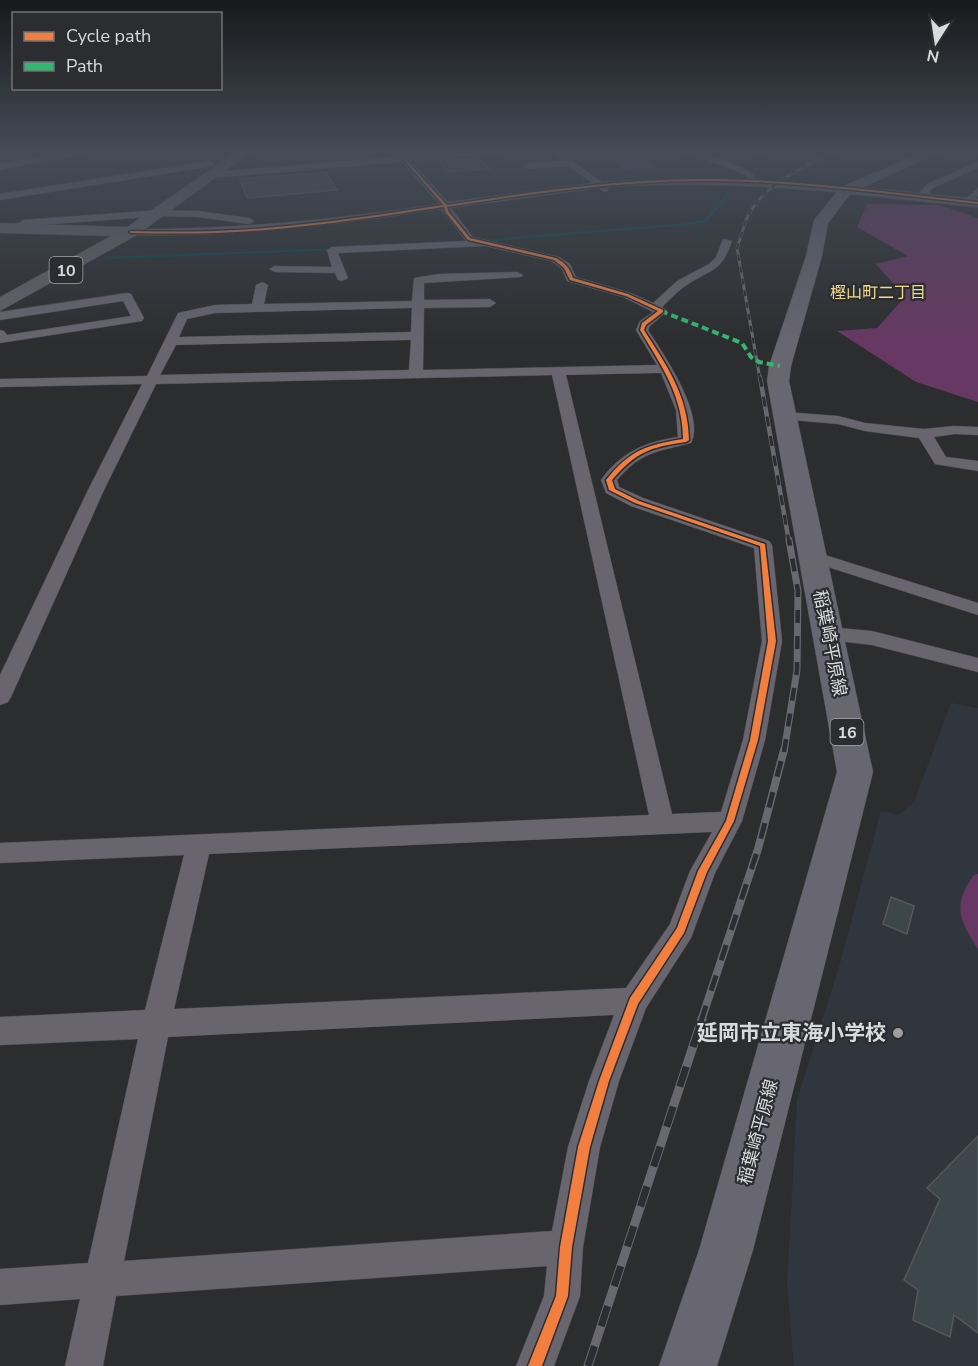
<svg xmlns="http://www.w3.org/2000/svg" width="978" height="1366" font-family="'Nunito Sans','Noto Sans JP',sans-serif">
<rect width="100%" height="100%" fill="#2c2d2f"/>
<path fill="#31353d" d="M 951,703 L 978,708 L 978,1366 L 794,1366 L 787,1283 L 797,1100 L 839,967 L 881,811 L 899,815 L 914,802 Z"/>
<g fill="#673863">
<path d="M 636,153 L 657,167 L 625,169 L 609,158 L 600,156 Z"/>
<path d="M 867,204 L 940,205 L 978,218 L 978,402 L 916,382 L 837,331 L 877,328 L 905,297 L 876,264 L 908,256 L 857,227 Z"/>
<path d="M 978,874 L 978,949 C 959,920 952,905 974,875 Z"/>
</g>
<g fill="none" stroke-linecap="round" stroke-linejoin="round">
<g fill="#064b4b" fill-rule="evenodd">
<path d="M 727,194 L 730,195 L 706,222 L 689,225 L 478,242 L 476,241 L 478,240 L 689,223 L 704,220 Z"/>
<path d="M 338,248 L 339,250 L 105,259 L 103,258 L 105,257 Z"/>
</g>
</g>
<g fill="#3c464c" stroke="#565759" stroke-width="1.5">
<path d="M 478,158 L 490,169 L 449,172 L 439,161 Z"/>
<path d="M 326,172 L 337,190 L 247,198 L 240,179 Z"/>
<path d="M 891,897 L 914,906 L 907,934 L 883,924 Z"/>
<path d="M 978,1136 L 978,1333 L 954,1315 L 950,1337 L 913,1320 L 918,1290 L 904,1280 L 940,1199 L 927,1188 Z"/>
</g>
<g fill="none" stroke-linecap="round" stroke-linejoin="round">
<defs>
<g id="street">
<path d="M 74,152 L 90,152 L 0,170 L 0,164 Z"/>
<path d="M 394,152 L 402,152 L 407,157 L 498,152 L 494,154 L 411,161 L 448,202 L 592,183 L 568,166 L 527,169 L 523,166 L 527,163 L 562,161 L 551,152 L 560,152 L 602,182 L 662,179 L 750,180 L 744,174 L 685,152 C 699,151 755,167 757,181 L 846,187 L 851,190 L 846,193 C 767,186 688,182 608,187 L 608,191 L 605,192 L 598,188 L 451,208 L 473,237 L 559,257 L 570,264 L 576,277 L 631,293 L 653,303 L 677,281 L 709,264 L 716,257 L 723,239 L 732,241 C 721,273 712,268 687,285 C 678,290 670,300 662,307 L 667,311 L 650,326 L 648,330 C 663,353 706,416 691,443 C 657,452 642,451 617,480 L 619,487 L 643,498 L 769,541 L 772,545 L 782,641 L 765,740 L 742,821 L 715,873 L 691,938 L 646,1008 L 619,1081 L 600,1147 L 583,1247 L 580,1296 L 554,1366 L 516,1366 L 544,1296 L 547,1266 L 116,1296 L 103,1366 L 65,1366 L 80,1299 L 0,1305 L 0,1269 L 88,1263 L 138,1039 L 0,1045 L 0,1017 L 145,1010 L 184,855 L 0,863 L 0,843 L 649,815 L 552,375 L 156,384 L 104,490 L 11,697 L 8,702 L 0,705 L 0,675 L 88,490 L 142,384 L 0,387 L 0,379 L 147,376 L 178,313 L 215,305 L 252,304 L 256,285 L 262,282 L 268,285 L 264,304 L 412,301 L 414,278 L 439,274 L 517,272 L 523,275 L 521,277 L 424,283 L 424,300 L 490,299 L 496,303 L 490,307 L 424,308 L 423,370 L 657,365 L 636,330 L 640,321 L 653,312 L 623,297 L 567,281 L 562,269 L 551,261 L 485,246 L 338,253 L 348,278 L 342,281 L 338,280 L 335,273 L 275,272 L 269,269 L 275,266 L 332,267 L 327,250 L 332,247 L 466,241 L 441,209 C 338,225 236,237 131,235 L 126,232 L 131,229 C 235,230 336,219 439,204 L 402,162 L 212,178 L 208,175 L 212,172 L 398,157 ZM 412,308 L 411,332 L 179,337 L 187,319 L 215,313 ZM 411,340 L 409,370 L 160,375 L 176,345 ZM 661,373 L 676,410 L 678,437 C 645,442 621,452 601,480 L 606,493 L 631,506 L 754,548 L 762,641 L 743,740 L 721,812 L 672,814 L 566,375 ZM 712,832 L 690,871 L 670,924 L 626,988 L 174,1009 L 209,854 ZM 614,1015 L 589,1081 L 568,1147 L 552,1231 L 124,1261 L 168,1037 Z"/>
<path d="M 755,152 L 766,152 L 769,154 L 765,157 Z"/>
<path d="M 210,161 L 214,164 L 213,166 L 0,200 L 0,194 Z"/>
<path d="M 978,162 L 978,168 L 933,188 L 930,192 L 930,200 L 922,198 L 920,192 L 927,184 Z"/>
<path d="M 978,188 L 978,196 L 970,204 L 964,204 L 964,200 Z"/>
<path d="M 160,210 L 198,211 L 249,218 L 254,221 L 249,224 L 198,217 L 160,216 L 26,226 L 18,230 L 13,227 L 23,220 Z"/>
<path d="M 127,293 L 131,294 L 144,318 L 142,321 L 0,343 L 0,330 L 4,331 L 7,335 L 131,316 L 123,301 L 0,320 L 0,312 Z"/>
<path d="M 785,412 L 838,416 L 865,423 L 924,429 L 954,426 L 978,427 L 978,435 L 954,434 L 934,437 L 946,457 L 978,461 L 978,471 L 935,464 L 919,438 L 865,431 L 838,424 L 780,419 L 778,416 L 780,413 Z"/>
<path d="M 812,551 L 978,603 L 978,615 L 806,560 L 803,556 L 806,552 Z"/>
<path d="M 828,627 L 872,631 L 978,658 L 978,672 L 872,645 L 821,639 L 818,634 L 821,629 Z"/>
</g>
<path id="secondary" d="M 846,186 L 978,199 L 978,207 L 841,193 L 839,190 Z"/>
<path id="primary" d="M 923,152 L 940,152 L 851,193 L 828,223 L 822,256 L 791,366 L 789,381 L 873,772 L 753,1250 L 717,1366 L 659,1366 L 699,1250 L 837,772 L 767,381 L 769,366 L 806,256 L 814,220 L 841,187 Z"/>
<path id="highway" d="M 236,152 L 251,152 L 137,235 L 0,311 L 0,297 L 111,236 L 0,233 L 0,223 L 127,227 Z"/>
</defs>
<use href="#street" stroke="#49494a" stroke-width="1"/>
<use href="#secondary" stroke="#49494a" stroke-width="2"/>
<use href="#primary" stroke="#49494a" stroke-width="1"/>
<use href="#highway" stroke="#49494a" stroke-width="1"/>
<use href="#street" fill="#68656f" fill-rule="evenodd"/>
<use href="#secondary" fill="#6a6871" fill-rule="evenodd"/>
<use href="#primary" fill="#686670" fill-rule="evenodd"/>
<use href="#highway" fill="#636369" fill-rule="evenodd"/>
<defs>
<path id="rail-far4" d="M 760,379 L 737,248 C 741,238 743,226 748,216 C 765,183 803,167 835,152"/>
<path id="rail-far3" d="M 760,377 L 789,542"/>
<path id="rail-far2" d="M 784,752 L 797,670 L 798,591 L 789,540"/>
<path id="rail-far1" d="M 701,1021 L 758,849 L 784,750"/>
<path id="rail" d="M 588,1366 L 702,1019"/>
</defs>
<use href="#rail-far4" stroke="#69686f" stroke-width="3"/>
<use href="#rail-far3" stroke="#69686f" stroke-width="4.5"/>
<use href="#rail-far2" stroke="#69686f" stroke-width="7"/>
<use href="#rail-far1" stroke="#69686f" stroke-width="8"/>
<use href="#rail" stroke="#69686f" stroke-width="9"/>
<use href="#rail-far4" stroke="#2b2d30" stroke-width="2" stroke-dasharray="6" stroke-linecap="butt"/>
<use href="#rail-far3" stroke="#2b2d30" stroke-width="3" stroke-dasharray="10" stroke-linecap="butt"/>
<use href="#rail-far2" stroke="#2b2d30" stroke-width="4.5" stroke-dasharray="13" stroke-linecap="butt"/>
<use href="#rail-far1" stroke="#2b2d30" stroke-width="5" stroke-dasharray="16" stroke-linecap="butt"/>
<use href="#rail" stroke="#2b2d30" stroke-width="7" stroke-dasharray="21" stroke-linecap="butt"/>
<path stroke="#33b770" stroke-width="4" stroke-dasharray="7 4" stroke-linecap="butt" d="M 661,311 L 742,343 L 751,357 L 759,362 L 780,366"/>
<defs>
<path id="cycleway" d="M 397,152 L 399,152 L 447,205 C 529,192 612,180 696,179 C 790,178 885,192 978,202 L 978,204 C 885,194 791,180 696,181 C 613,182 530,194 447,207 L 449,212 L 470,238 L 556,258 C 565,263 570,268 573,278 L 628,294 L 663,310 L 663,312 L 646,325 L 644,330 C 667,366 688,395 689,440 L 686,442 C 650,447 636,452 612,480 L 615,489 L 639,501 L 765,544 L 776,641 L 758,740 L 734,821 L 707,872 L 684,933 L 638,1004 L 609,1081 L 590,1147 L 572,1247 L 568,1296 L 542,1366 L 528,1366 L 556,1296 L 560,1247 L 578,1147 L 599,1081 L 630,998 L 677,928 L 698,871 L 726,821 L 750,740 L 768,641 L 760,546 L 635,503 L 609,490 L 606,480 C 630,450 646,445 683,439 C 683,396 661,365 640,330 L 642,323 L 658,311 L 626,296 L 570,280 L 564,268 L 554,260 L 468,240 L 446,213 L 444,207 C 384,216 325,225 265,230 C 220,234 176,234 131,233 L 129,232 L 131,231 C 176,232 220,232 265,228 C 325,223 384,214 443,205 Z"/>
</defs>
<use href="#cycleway" stroke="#2b2d30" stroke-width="3"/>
<use href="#cycleway" fill="#f27e40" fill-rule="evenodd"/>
</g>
<linearGradient id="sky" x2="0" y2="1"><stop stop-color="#18191a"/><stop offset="0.44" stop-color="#454c58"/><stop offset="1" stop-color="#454c58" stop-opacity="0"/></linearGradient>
<rect width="978" height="343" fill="url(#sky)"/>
<circle fill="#9c9d9f" stroke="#2b2d30" stroke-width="2" cx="898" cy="1033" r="6"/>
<g text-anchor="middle" stroke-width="4.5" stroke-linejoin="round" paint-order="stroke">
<g fill="#2b2d30" stroke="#a5a6a8" stroke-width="1.5">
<rect x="49.5" y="257" width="33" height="26" rx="4.5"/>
<rect x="830.5" y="719" width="33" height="26" rx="4.5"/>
</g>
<g font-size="16" font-weight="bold" fill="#d9dadc">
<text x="66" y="276">10</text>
<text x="847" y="738">16</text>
</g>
<g font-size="16" fill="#f2d98c" stroke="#2b2d30">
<text x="878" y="298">樫山町二丁目</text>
</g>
<g font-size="18" fill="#d9dadc" stroke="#2b2d30">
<text transform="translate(830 643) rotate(79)" y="6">稲葉崎平原線</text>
<text transform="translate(758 1132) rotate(-75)" y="6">稲葉崎平原線</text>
</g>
<g font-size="21" font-weight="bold" fill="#d9dadc" stroke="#2b2d30" text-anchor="end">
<text x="886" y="1040">延岡市立東海小学校</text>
</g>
</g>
<rect x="12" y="12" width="210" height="78" fill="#2b2d30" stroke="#717275" stroke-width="1.5"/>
<rect x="24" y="32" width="30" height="9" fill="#f27e40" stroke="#717275" stroke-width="1.5"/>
<text x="66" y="42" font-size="18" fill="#d9dadc">Cycle path</text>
<rect x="24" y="62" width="30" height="9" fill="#33b770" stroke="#717275" stroke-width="1.5"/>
<text x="66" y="72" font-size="18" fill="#d9dadc">Path</text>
<g transform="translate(936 42) rotate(192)" stroke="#2b2d30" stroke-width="4.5" paint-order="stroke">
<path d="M0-4.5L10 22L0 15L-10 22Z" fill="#d9dadc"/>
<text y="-9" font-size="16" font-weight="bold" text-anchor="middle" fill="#d9dadc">N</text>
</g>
</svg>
